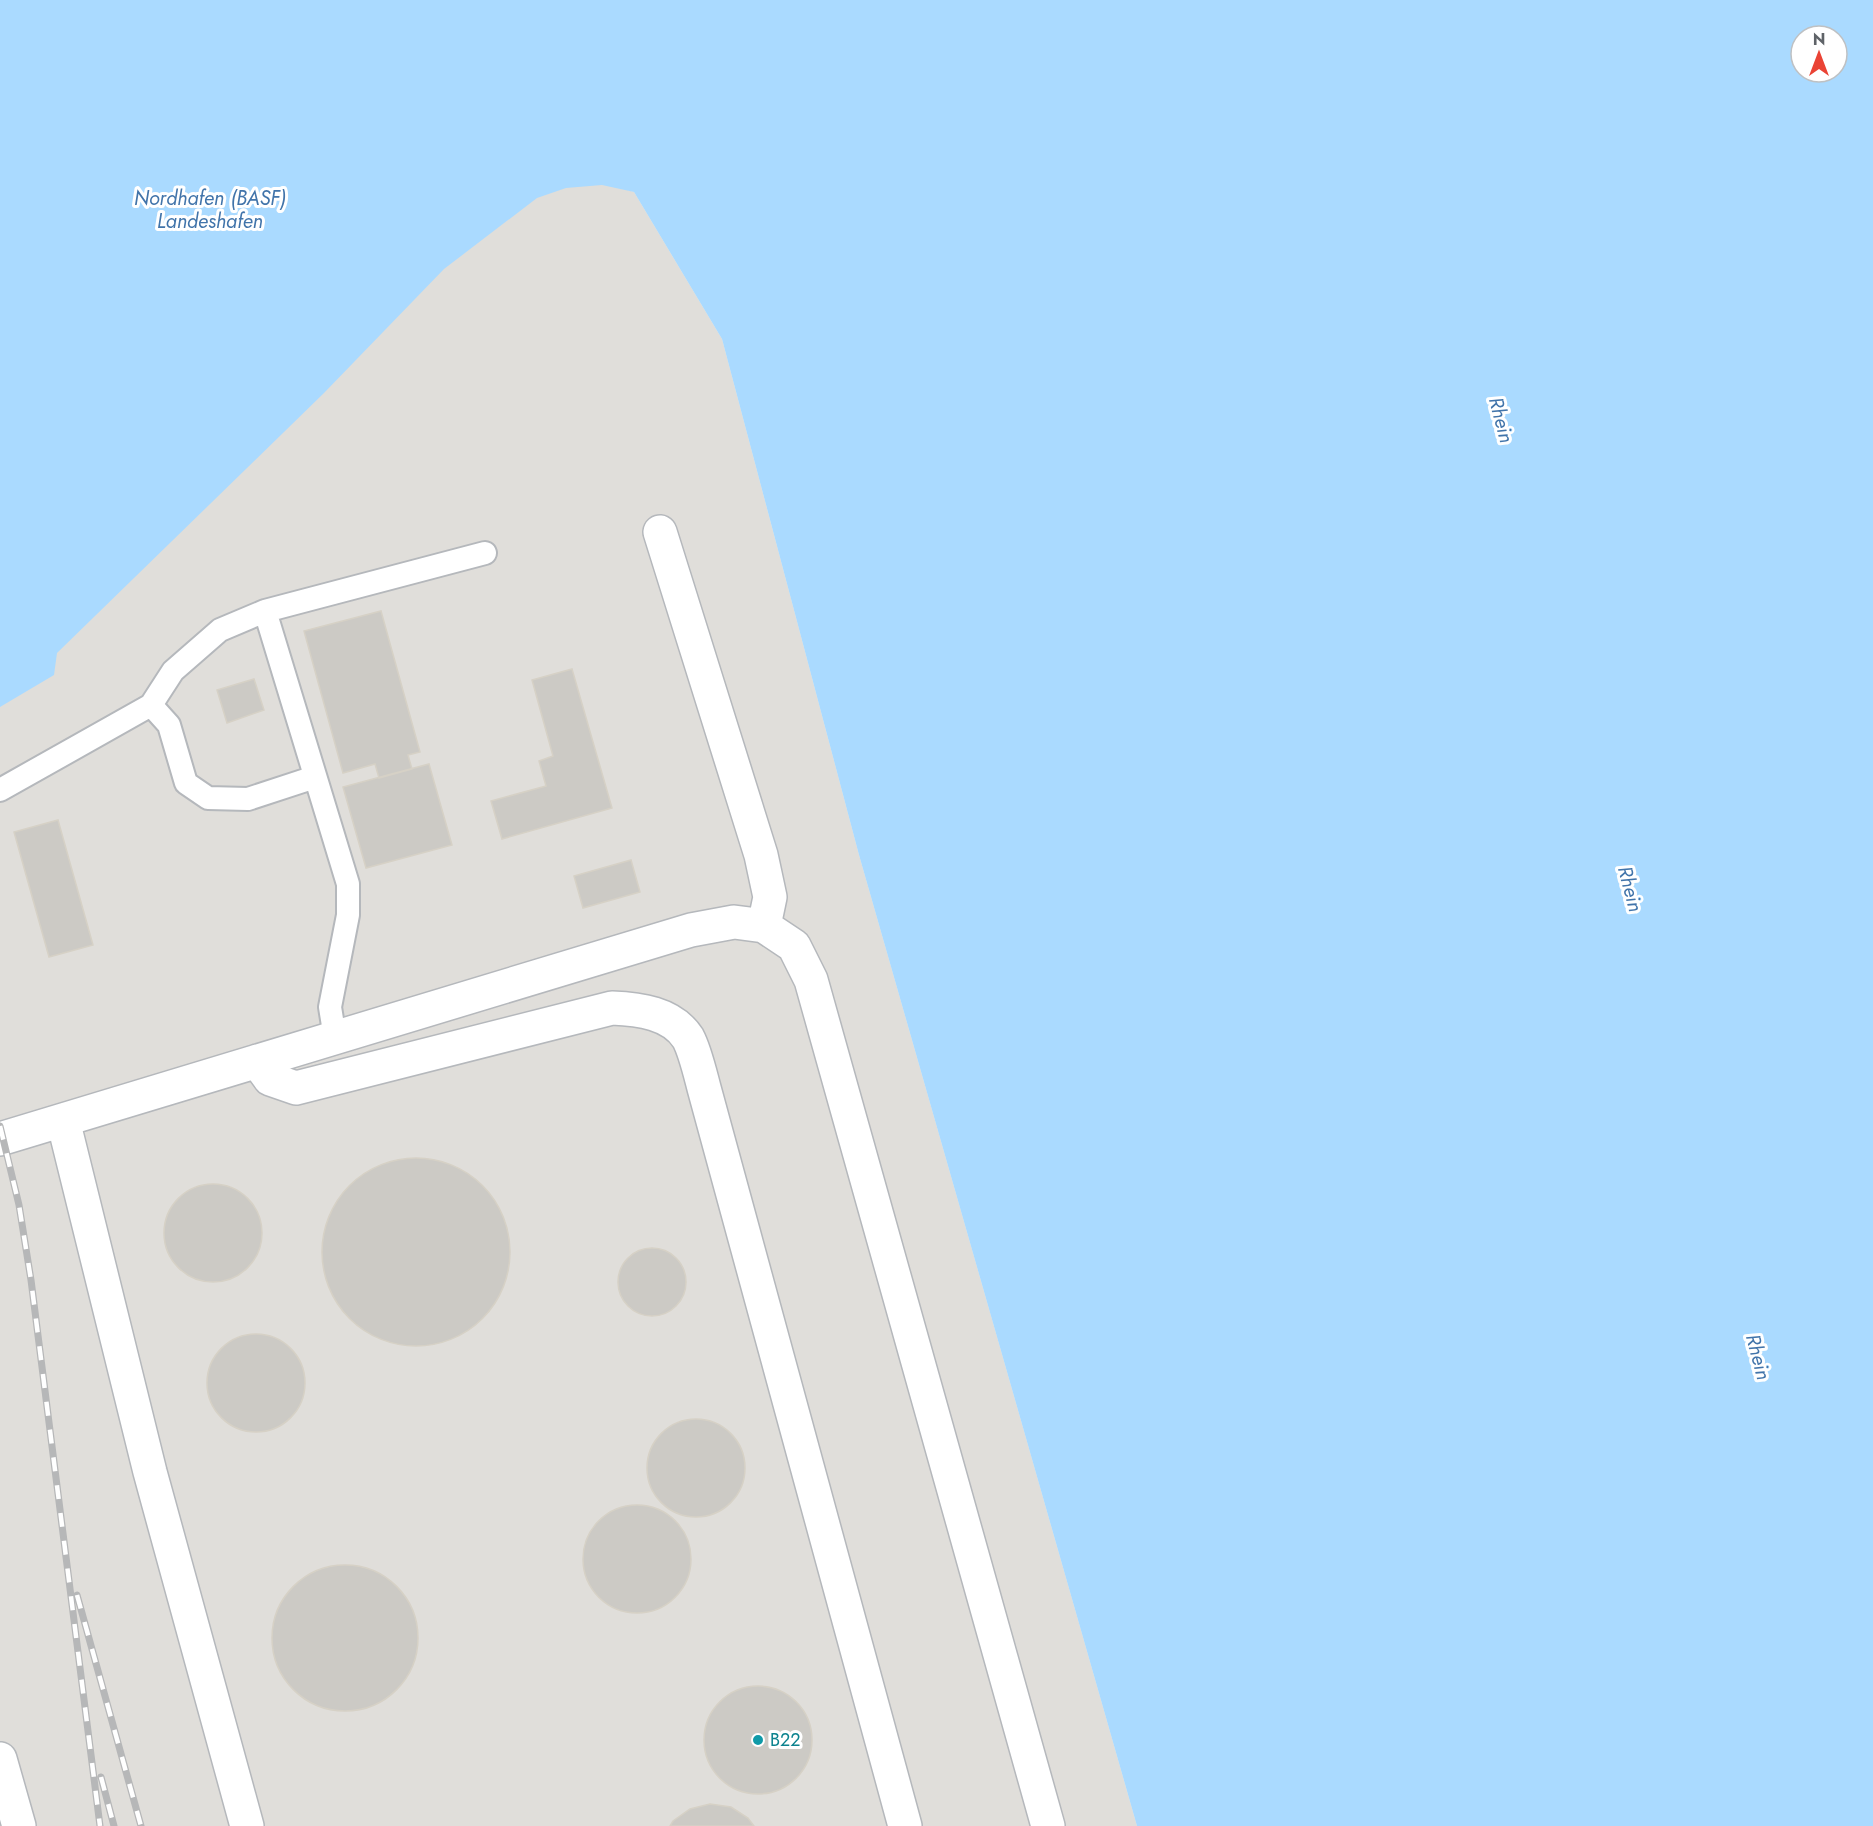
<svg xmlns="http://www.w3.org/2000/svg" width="1873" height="1826" font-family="Jost,sans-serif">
  <rect width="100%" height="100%" fill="#f1efe8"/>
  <path fill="#e0deda" d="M0,0L634,192L722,339L859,855L1137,1826H0Z"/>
  <path fill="#aadaff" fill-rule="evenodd" d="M0,0H1873V1826H1137L859,855L722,339L634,192L602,185L566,188L537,198L444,269L324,393L57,653L54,675L0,707ZM1801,36H1837V72H1801Z"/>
  <path fill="#cccac5" stroke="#d6d1c6" stroke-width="1.5" d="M381,611L420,752L408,755L412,769L379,778L375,764L343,773L304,631Z
    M572,669L612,808L502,839L491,801L546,786L539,761L553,756L532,680Z
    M254,679L264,710L227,723L217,690Z
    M429,764L452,845L366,868L343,787Z
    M58,820L93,945L49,957L14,832Z
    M631,860L640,892L583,908L574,876Z
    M322 1252a94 94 0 1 1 188 0a94 94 0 1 1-188 0Z
    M164 1233a49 49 0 1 1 98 0a49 49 0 1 1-98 0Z
    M618 1282a34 34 0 1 1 68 0a34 34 0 1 1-68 0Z
    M207 1383a49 49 0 1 1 98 0a49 49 0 1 1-98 0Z
    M647 1468a49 49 0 1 1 98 0a49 49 0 1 1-98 0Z
    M583 1559a54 54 0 1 1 108 0a54 54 0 1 1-108 0Z
    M272 1638a73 73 0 1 1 146 0a73 73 0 1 1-146 0Z
    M704 1740a54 54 0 1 1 108 0a54 54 0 1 1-108 0Z
    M710,1804L731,1807L748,1818L754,1826H670L673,1821L690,1809Z"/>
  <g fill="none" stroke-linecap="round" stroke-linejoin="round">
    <defs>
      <path id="lane" d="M265,611L220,630L173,671L151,705L169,725L186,783L208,798L248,799L315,777
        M0,790L151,705
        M335,1038L330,1007L348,915V884L265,611L485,553"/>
      <path id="street" d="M660,532L761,855L770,897L764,926
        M257,1061L270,1079L296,1088L612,1008C639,1009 672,1013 688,1038C695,1051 700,1073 704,1088L905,1826
        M63,1120L150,1472L247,1826
        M0,1139L691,930L734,922L764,926L794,946L811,980L1048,1826
        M0,1759L19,1826"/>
    </defs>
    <use href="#lane" stroke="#b5b8bc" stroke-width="26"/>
    <use href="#street" stroke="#b5b8bc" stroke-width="36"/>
    <use href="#lane" stroke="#fff" stroke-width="22"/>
    <use href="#street" stroke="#fff" stroke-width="33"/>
    <defs>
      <path id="rail" d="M0,1126L19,1205L31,1280L100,1826
        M77,1595L141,1826
        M101,1777L114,1826"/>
    </defs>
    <use href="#rail" stroke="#b6b7b8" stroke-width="7"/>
    <use href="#rail" stroke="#fff" stroke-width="4.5" stroke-dasharray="14" stroke-linecap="butt"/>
  </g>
  <circle fill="#0f9aa8" stroke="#fff" stroke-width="2" cx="758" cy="1740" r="6"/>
  <g text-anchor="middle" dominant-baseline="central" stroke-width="6" stroke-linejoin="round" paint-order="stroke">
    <g font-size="18" fill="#0d838f" stroke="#fff" text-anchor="start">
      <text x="770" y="1740">B22</text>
    </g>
    <g font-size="20" font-style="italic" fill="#4174aa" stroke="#fff">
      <text x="210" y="198">Nordhafen (BASF)<tspan x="210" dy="23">Landeshafen</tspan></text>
      <text transform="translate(1501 420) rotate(75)">Rhein</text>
      <text transform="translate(1630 889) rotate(75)">Rhein</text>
      <text transform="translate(1758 1357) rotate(75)">Rhein</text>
    </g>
  </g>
  <g transform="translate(1819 54)"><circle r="28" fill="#ffffff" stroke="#bfc1c3" stroke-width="1.5"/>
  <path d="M0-4.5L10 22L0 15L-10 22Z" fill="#ea4335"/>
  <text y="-9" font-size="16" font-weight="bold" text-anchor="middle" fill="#5f6368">N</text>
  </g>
</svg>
